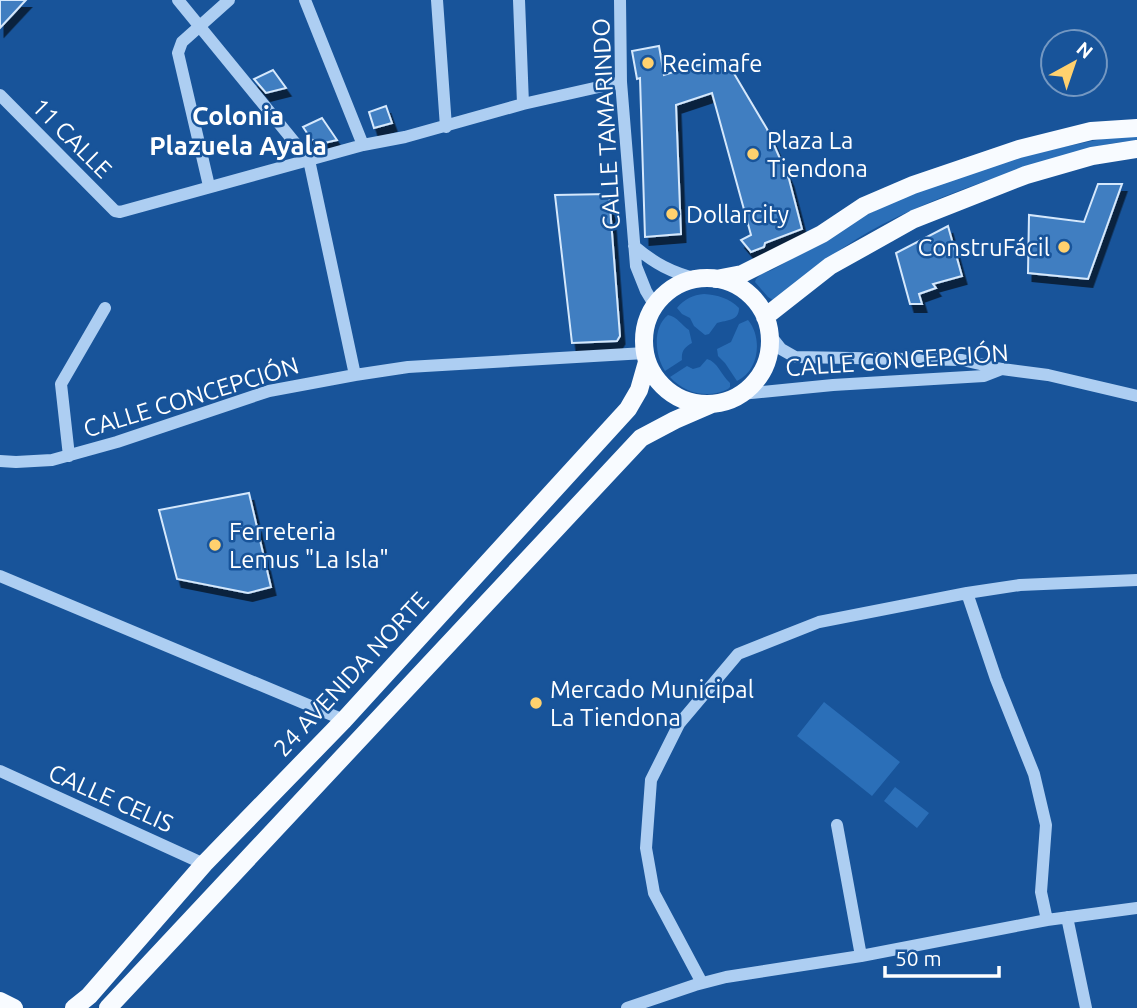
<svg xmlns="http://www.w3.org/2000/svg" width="1137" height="1008" font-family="Ubuntu,sans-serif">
  <defs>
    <filter id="shadow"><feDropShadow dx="4.5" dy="8" stdDeviation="0" flood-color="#0009"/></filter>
  </defs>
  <rect width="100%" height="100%" fill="#18549a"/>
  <path fill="#2b6fb8" d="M1137,134V141C1103,142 1070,154 1038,164C986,180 932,199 883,224C843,244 809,274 773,300L768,297L755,282L756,279L761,274L772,270L807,250L858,219L903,197L1016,157L1111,137Z
    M704,294C718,295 729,298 739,308C739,321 727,320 717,323L709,334L705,335L694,326L690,318L682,314L677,308C684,299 693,295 704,294Z
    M668,315C678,317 681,325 689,330L692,343C685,347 681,351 682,360L665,371C655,355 652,328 668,315Z
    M748,320C763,338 759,371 737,381L725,363L718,356L717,349L731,342L739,324Z
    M707,359C718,362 721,375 730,383V387L728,389C709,399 685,394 670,377L687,366L693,369L700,367Z
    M824,702L900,762L872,796L797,736Z
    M895,787L929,813L917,828L884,801Z"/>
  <path fill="#407ec1" stroke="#d5e8fc" stroke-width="2" filter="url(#shadow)" d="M0,0H26L0,28Z
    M659,46L664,75L693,66L726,60L767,129L789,179L802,229L765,243L764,247L751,252L741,240L751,235L712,93L676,105L681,234L645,237L640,78L637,79L632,51Z
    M273,70L286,88L266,93L254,79Z
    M386,106L392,123L374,128L369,112Z
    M322,118L337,140L320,144L311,139L303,127Z
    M1098,184H1122L1088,279L1028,273L1029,215L1084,222Z
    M609,194L620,336L617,341L572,343L555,195Z
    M948,226L962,276L933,284L936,288L919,294L922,304H910L896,253Z
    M249,493L271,587L248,593L177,579L159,510Z"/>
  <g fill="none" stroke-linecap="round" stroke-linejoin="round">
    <path stroke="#adcef2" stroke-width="12" d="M178,0L309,160L355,375
      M305,0L363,145
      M437,0L446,127
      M519,0L523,104
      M620,0L621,82L636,266L646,291L655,306
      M0,95L115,211L120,212L363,145L405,137L523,104L621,82
      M209,186L178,53L182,42L229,0
      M634,246C655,264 671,272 697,279
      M770,335L781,349L795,357L962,360L1002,369
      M741,394L833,385L984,376L1002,369L1048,375L1137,396
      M69,456L61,384L105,308
      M0,461L16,462L52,460L117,442L269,391L355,375L408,367L645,353
      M0,576L344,720
      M967,593L996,679L1034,774L1046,825L1041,892L1047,920
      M0,771L204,864
      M837,825L861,956
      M1067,917L1086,1008
      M702,983L654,893L646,848L651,780L679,724L738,654L819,622L967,593L1020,585L1137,580
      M627,1008L695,985L726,977L861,956L1047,920L1137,908"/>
    <path stroke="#f8fbff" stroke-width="18" d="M644 341a63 63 0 1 1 126 0a63 63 0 1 1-126 0Z
      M716,279L742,274L822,234L864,206L913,185L1019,149L1091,131L1137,128
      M765,317L830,266L914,219L1026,175L1092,156L1137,149
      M0,1001L14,1008
      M74,1008L89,996L204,864L344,720L628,409L639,390L647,362
      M108,1008L641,438L675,420L712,404"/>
  </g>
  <g fill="#ffd16e" stroke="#18549a" stroke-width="2.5">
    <circle cx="648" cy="63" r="7"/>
    <circle cx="753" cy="154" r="7"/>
    <circle cx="672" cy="214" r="7"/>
    <circle cx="1064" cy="247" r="7"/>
    <circle cx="215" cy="545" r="7"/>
    <circle cx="536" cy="703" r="7"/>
  </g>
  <g text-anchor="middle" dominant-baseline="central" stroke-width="5" stroke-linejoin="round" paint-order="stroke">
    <g font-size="24" fill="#fff" stroke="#18549a" text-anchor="start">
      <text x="662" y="63">Recimafe</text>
      <text x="767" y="140">Plaza La<tspan x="767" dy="28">Tiendona</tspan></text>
      <text x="686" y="214">Dollarcity</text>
      <text x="1050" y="247" text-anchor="end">ConstruFácil</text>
      <text x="229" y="531">Ferreteria<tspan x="229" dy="28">Lemus "La Isla"</tspan></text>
      <text x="550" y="689">Mercado Municipal<tspan x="550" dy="28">La Tiendona</tspan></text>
    </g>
    <g font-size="24" fill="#fff" stroke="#18549a">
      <text transform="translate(606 124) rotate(-93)">CALLE TAMARINDO</text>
      <text transform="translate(72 138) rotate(45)">11 CALLE</text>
      <text transform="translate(897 360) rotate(-4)">CALLE CONCEPCIÓN</text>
      <text transform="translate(191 397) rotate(-17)">CALLE CONCEPCIÓN</text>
      <text transform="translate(351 674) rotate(-47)">24 AVENIDA NORTE</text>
      <text transform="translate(111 798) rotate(24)">CALLE CELIS</text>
    </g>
    <g font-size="26" font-weight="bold" fill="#fff" stroke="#18549a">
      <text x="238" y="115">Colonia<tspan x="238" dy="30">Plazuela Ayala</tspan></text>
    </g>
  </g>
  <g transform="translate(1074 63) rotate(40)"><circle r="33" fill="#18549a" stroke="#7498c2" stroke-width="2"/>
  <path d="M0-5L12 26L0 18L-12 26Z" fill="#ffd16e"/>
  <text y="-10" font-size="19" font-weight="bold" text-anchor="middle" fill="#ffffff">N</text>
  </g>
  <path d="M885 966v10h114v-10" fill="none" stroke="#ffffff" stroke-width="3.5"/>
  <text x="895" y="966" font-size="21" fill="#ffffff" stroke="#18549a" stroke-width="5" paint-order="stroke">50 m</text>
</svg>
